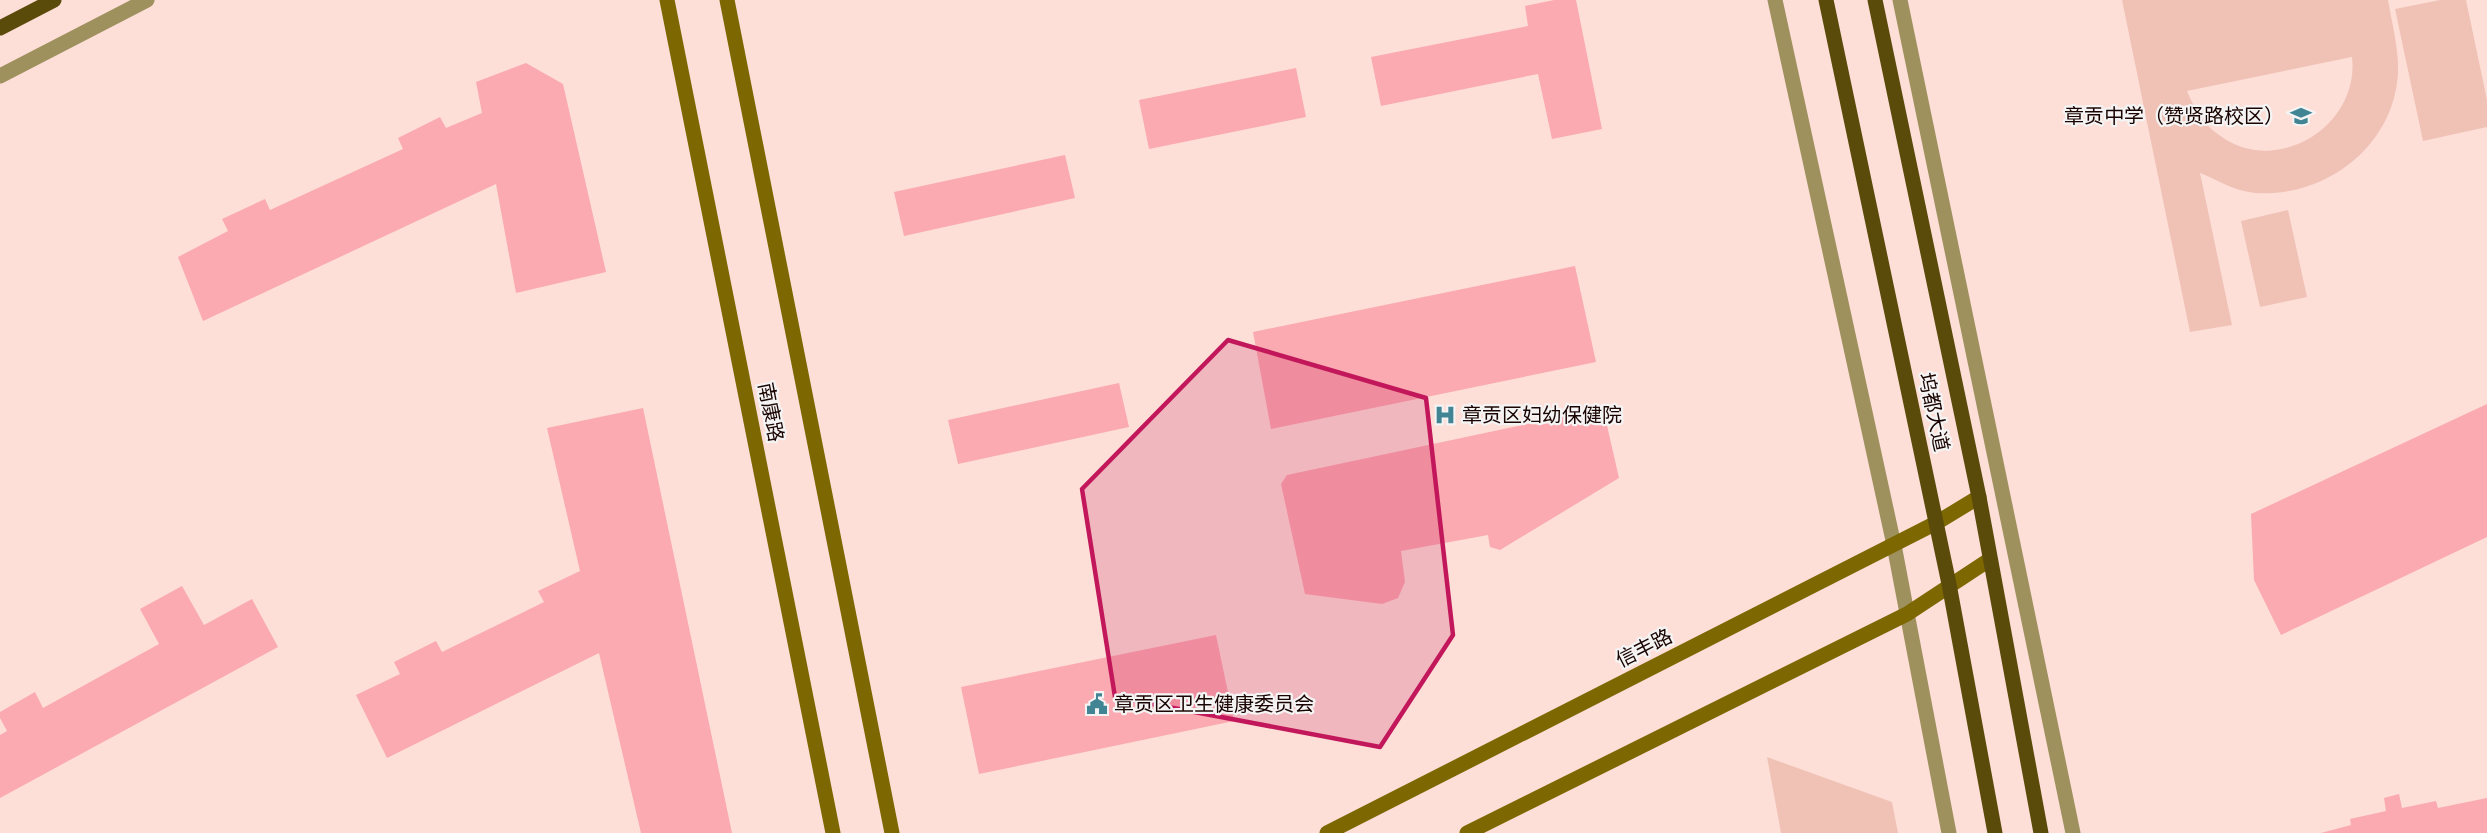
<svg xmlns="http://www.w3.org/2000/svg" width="2487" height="833" font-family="Inter,'Noto Sans SC',sans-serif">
  <rect width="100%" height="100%" fill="#fddfd8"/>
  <path fill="#f0c2b6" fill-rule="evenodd" d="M2122,0H2388C2392,24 2399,49 2398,73C2394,146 2326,198 2255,193C2234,191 2218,180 2200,173L2232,325L2190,332ZM2352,57C2360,126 2276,178 2219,135C2203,124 2194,108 2187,91Z
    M2440,0H2466L2487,100V127L2423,141L2395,9Z
    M2288,210L2307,297L2260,307L2241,221Z
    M1767,757L1892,802L1898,833H1781Z"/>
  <path fill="#faaab0" d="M1554,0H1576L1602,129L1552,139L1538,74L1381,106L1371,57L1528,26L1525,6Z
    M526,63L563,84L606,272L516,293L496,184L203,321L178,257L228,231L222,219L265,199L270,210L403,149L398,138L440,117L446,128L482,113L476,82Z
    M1296,68L1306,117L1149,149L1139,100Z
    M1065,155L1075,198L904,236L894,192Z
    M1575,266L1596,362L1271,429L1253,332Z
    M1119,383L1129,427L958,464L948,420Z
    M2487,404V537L2281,635L2254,580L2251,514Z
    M643,408L732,833H641L599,653L387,758L356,695L400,674L394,662L436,641L442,652L544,602L538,591L580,571L547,428Z
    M1603,408L1619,478L1500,550L1490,547L1488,535L1401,551L1405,582L1398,598L1382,604L1305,594L1281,484L1287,475Z
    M182,586L204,625L252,599L278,647L0,798V735L7,731L0,718V712L35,692L43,708L159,644L140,609Z
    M1216,635L1234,721L979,774L961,687Z
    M2399,794L2402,808L2436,801L2438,808L2487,798V833H2321L2351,825L2350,819L2386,811L2384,798Z"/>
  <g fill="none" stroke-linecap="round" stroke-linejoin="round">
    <path stroke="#9f915e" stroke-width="15" d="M1775,0L1894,545L1949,833
      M1900,0L2073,833
      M0,76L147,0"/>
    <path stroke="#7d6700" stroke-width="15" d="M667,0L833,833
      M727,0L892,833
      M1327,833L1936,523L1979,497
      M1467,833L1907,614L1989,560"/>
    <path stroke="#5b4b0a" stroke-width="15" d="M1826,0L1949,584L1995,833
      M1875,0L1979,497L2041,833
      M0,28L54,0"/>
  </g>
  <path fill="#c2185b" fill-opacity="0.2" stroke="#c2185b" stroke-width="4.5" stroke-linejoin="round" d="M1228,340L1426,398L1453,635L1380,747L1115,697L1082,489Z"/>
  <defs>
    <symbol id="school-bare" viewBox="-9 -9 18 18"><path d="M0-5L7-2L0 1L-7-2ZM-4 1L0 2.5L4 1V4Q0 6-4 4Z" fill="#418494" stroke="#f4f4f4" stroke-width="2.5" paint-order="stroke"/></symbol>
    <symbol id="hospital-bare" viewBox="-9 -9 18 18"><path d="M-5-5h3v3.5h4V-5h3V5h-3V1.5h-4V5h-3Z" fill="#418494" stroke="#f4f4f4" stroke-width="2.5" paint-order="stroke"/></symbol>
    <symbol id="civic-bare" viewBox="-9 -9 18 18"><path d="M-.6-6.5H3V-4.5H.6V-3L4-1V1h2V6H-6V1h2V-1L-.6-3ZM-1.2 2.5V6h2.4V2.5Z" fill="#418494" stroke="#f4f4f4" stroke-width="2.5" paint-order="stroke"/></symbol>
  </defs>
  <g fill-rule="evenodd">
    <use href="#school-bare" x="2286" y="101" width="30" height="30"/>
    <use href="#hospital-bare" x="1430" y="400" width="30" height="30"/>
    <use href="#civic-bare" x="1082" y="689" width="30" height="30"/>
  </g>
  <g text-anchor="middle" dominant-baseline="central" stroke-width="4.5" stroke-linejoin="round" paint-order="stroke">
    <g font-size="20" fill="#1a0401" stroke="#f4f4f4" text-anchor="start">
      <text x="2284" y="116" text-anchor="end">章贡中学（赞贤路校区）</text>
      <text x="1462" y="415">章贡区妇幼保健院</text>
      <text x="1114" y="704">章贡区卫生健康委员会</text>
    </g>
    <g font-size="20" fill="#1a0401" stroke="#f4f4f4">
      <text transform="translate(771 412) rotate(79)">南康路</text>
      <text transform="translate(1934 412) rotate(78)">坞都大道</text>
      <text transform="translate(1644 648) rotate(-27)">信丰路</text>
    </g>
  </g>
</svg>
